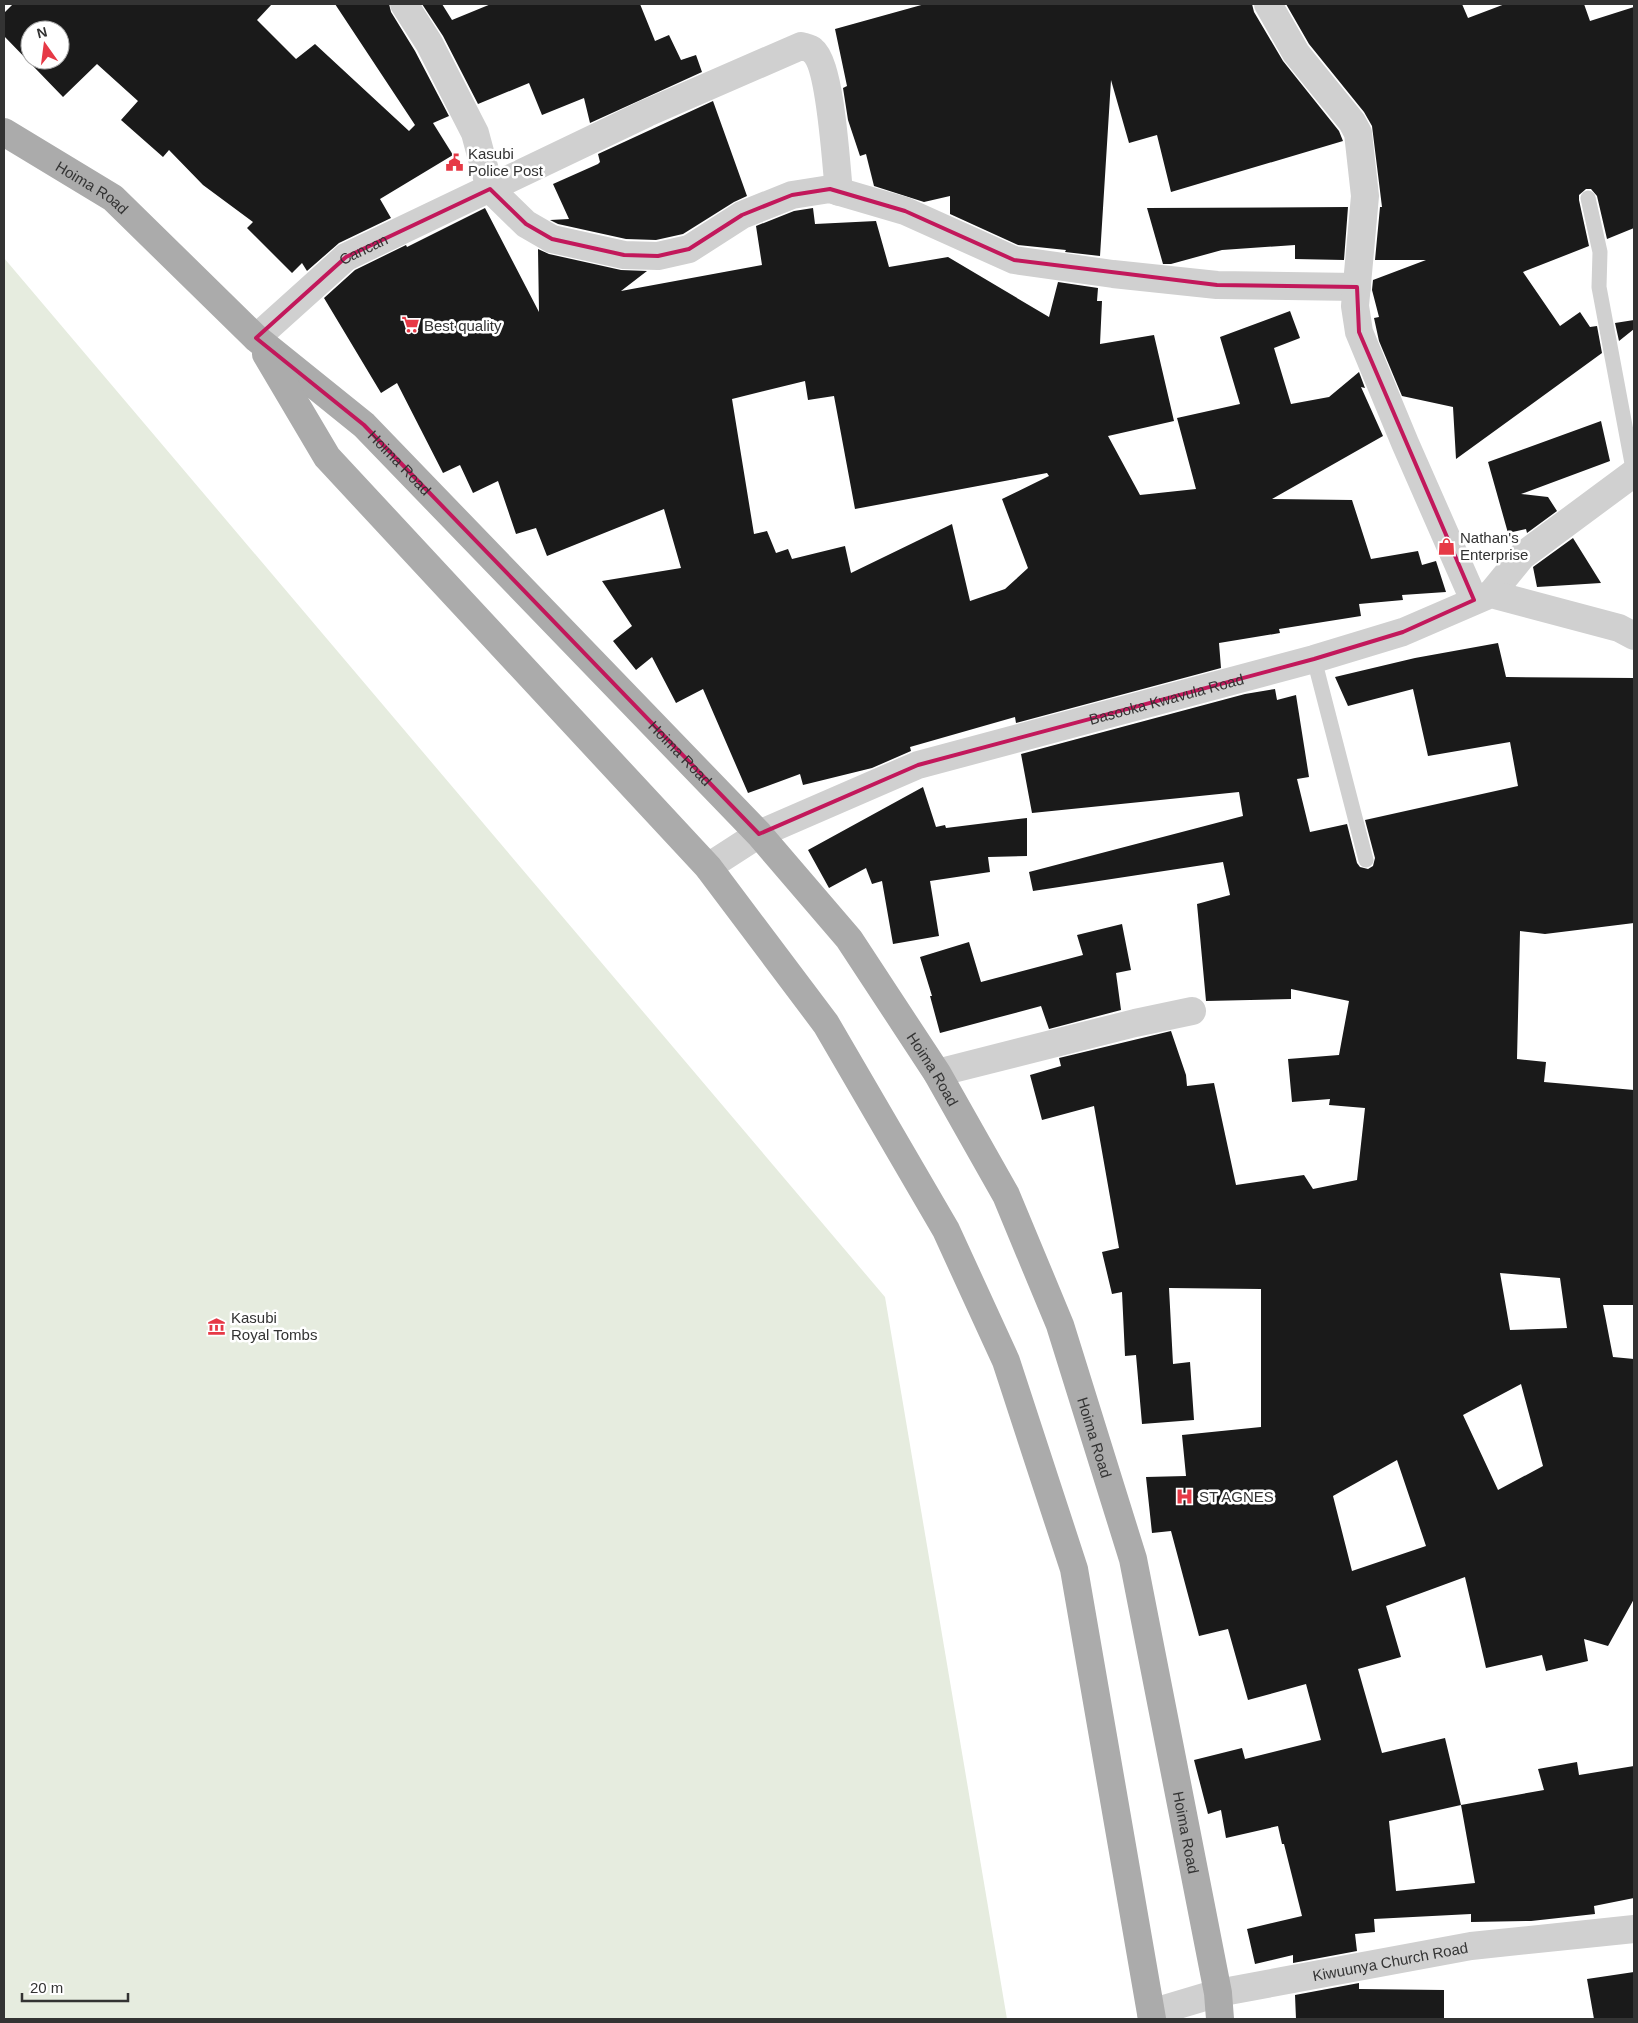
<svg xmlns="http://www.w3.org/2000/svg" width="1638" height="2023" font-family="Arial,sans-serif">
  <rect width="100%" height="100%" fill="#fff"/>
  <path fill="#e6ecdf" d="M4,258L885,1297L1007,2019H4Z"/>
  <path fill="#1a1a1a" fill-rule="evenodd" d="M13,4H272L257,20L296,59L315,44L409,131L415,125L335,4H389L391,12L415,51L449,116L433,123L453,155L380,199L391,218L339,243L307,271L302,263L292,273L247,228L253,222L203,185L169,150L163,157L121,120L138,101L97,64L63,97L4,36V13ZM30,30H60V60H30Z
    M422,4H442L452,20L491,4H640L655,41L669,35L681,60L696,55L702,72L590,123L584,98L542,115L529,83L478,104L443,36Z
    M925,4H1252L1254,12L1283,61L1339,131L1343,141L1171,192L1157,135L1129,143L1111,80L1100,256L1065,252L1066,250L1018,245L950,214V196L924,202L874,186L866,154L860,156L848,120L843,88L847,86L835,29Z
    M1286,4H1462L1468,18L1505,4H1584L1590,21L1634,7V228L1607,239L1597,196L1591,189H1586L1579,195V200L1589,246L1523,272L1560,326L1580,312L1590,327L1597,326L1602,353L1456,459L1453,407L1402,396L1379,341L1374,318L1379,317L1372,290L1373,280L1426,260H1375L1380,207H1382L1372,126L1364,112L1309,44Z
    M713,101L747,196L734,202L683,234L656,240L626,239L558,224L550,220L569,219L553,184L598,164L600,162L598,154Z
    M1348,207L1344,260L1295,259V245L1222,250L1171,264H1163L1147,208Z
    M485,208L539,312L538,249L549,254L621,270L647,271L621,291L762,265L756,226L794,211L813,208L815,224L876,221L889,267L948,257L1049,317L1058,282L1098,288L1097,301H1102L1100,344L1154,335L1174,421L1108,436L1140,495L1196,489L1177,418L1240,404L1220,337L1290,311L1300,338L1274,348L1291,404L1329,397L1359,372L1365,388L1361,387L1383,436L1272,499L1352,500L1371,559L1418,551L1422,565L1436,561L1446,592L1402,595L1403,600L1359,604L1361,616L1279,629L1280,633L1219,643L1221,668L1016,723L1015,717L910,747L911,751L872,768L803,785L800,774L748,793L703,689L676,703L652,657L636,670L613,641L632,626L602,581L681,568L664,509L547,556L536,528L516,534L498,481L473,493L460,465L443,473L397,383L381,393L324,298L355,270L406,245L407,247ZM805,381L808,400L834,396L855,509L1047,473L1049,476L1002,499L1028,568L1005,589L970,601L952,524L851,573L845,546L792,559L788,549L776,553L767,531L754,534L732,399Z
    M1634,320V329L1619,341L1615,323Z
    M1601,421L1610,461L1521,494L1548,497L1557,511L1527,533L1526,529L1508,533L1488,462Z
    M1573,538L1601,583L1537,587L1533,567Z
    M1498,643L1506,677L1634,678V923L1545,934L1520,931L1517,1059L1546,1062L1544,1082L1634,1090V1305H1603L1613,1357L1634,1359V1599L1608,1646L1584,1639L1588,1661L1546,1671L1542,1655L1486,1668L1465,1577L1386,1606L1401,1657L1358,1669L1382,1753L1445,1738L1461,1805L1544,1790L1538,1769L1577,1762L1579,1775L1634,1766V1898L1594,1906L1595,1914L1531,1921L1471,1922V1914L1374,1919L1375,1932L1355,1934L1357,1951L1293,1963V1955L1255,1964L1247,1929L1302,1916L1284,1844H1282L1278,1826L1226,1838L1221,1810L1208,1814L1194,1760L1242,1748L1245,1759L1321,1740L1306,1684L1248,1700L1228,1629L1199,1636L1171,1531L1152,1533L1146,1477L1186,1476L1182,1435L1261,1427V1289L1169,1288L1173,1364L1190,1362L1194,1420L1142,1424L1136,1355L1125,1356L1122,1292L1112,1294L1102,1252L1119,1248L1094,1106L1042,1120L1030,1075L1061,1066L1059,1058L1171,1031L1186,1075L1187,1086L1214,1083L1236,1185L1304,1175L1313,1189L1357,1180L1365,1108L1329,1105L1330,1099L1292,1102L1288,1059L1339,1055L1349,1001L1291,989V999L1206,1001L1197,904L1230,895L1223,862L1033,891L1029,872L1243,816L1239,792L1032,813L1021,754L1245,694L1275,689L1277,700L1296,695L1309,777L1297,779L1310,832L1347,824L1357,863L1360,867L1368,869L1373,866L1375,858L1365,820L1518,786L1510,742L1428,756L1413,689L1348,706L1335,677L1415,658ZM1500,1273L1560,1278L1567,1328L1510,1330ZM1521,1384L1543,1466L1498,1490L1463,1415ZM1397,1460L1426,1546L1352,1571L1333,1496ZM1461,1805L1475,1883L1396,1891L1389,1821Z
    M923,787L936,827L945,825L946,828L1027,818V856L988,857L990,872L930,881L939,936L893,944L882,881L872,884L866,868L829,888L808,850Z
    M1122,924L1131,970L1116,973L1121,1010L1049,1029L1041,1006L940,1033L930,996H932L920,957L969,942L981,982L1083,955L1077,935Z
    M1634,1972V2019H1594L1587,1979Z
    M1359,1983V1989L1444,1990V2019H1296L1295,1995Z"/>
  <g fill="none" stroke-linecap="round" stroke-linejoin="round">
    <path stroke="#d0d0d0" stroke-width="15" d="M1588,198L1600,252L1599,287L1634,474
      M1314,659L1366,860"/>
    <g stroke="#d0d0d0" stroke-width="28">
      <path d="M404,4L429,43L475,133L490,189L526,224L552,239L624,255L658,256L689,249L742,215L792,195L830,189L905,211L1014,260L1113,274L1217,285L1357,287"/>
      <path d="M1268,4L1296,53L1352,122L1358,133L1365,196L1355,306L1359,332L1405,443L1474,600"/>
      <path id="s1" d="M256,338L346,257L647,113L801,46C804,47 810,48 812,50C831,64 836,166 839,192"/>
      <path d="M1491,594L1522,556L1634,473"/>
      <path d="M937,1073L1135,1023L1192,1011"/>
    </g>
    <g stroke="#d0d0d0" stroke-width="28">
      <path id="s2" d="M708,867L759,834L918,765L1314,659L1403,632L1491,594L1619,628L1634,636"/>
      <path id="s3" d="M1151,2013L1218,1993L1471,1946L1634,1929"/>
    </g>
    <g stroke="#ababab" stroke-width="28">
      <path id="s4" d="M4,132L113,198L256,338L364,425L759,834L849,939L937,1073L1006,1195L1060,1325L1133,1559L1218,1993L1220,2019"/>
      <path d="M266,354L327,457L708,867L826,1024L946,1230L1006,1361L1074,1569L1152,2019"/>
    </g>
  </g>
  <path fill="none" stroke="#c2185b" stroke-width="4" stroke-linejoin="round" d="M490,189L526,224L552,239L624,255L658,256L689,249L742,215L792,195L830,189L905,211L1014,260L1217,285L1357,287L1359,332L1474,600L1403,632L1314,659L918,765L759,834L364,425L256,338L346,257Z"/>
  <defs>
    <symbol id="civic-bare" viewBox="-9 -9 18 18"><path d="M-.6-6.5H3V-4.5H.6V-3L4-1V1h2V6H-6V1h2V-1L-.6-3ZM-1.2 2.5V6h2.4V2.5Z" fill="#e63946" stroke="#fff" stroke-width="2.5" paint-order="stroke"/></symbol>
    <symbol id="supermarket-bare" viewBox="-9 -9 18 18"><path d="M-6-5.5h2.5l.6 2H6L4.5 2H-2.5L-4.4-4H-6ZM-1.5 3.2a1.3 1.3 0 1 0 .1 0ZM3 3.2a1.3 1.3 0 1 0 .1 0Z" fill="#e63946" stroke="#fff" stroke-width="2.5" paint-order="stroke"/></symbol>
    <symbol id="shop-bare" viewBox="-9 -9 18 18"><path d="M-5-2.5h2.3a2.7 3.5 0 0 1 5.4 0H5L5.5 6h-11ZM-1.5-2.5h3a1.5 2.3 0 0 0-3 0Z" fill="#e63946" stroke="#fff" stroke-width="2.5" paint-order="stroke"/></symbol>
    <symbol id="museum-bare" viewBox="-9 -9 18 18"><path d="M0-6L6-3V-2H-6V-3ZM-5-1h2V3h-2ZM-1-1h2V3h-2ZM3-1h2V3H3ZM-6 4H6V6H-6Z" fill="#e63946" stroke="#fff" stroke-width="2.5" paint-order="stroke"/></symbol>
    <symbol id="hospital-bare" viewBox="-9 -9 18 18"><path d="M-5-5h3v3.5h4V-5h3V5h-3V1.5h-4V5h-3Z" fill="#e63946" stroke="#fff" stroke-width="2.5" paint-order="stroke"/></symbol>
  </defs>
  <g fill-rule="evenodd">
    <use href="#civic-bare" x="442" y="150" width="25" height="25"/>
    <use href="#supermarket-bare" x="398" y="312" width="25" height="25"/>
    <use href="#shop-bare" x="1434" y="534" width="25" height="25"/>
    <use href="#museum-bare" x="204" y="1314" width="25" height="25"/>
    <use href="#hospital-bare" x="1172" y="1484" width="25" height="25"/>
  </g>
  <g text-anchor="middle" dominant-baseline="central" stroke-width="5" stroke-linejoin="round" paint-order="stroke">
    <g font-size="15" fill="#333" stroke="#fff" text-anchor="start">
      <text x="468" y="153">Kasubi<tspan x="468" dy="17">Police Post</tspan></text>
      <text x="424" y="325">Best quality</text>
      <text x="1460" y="537">Nathan's<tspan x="1460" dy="17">Enterprise</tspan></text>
      <text x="231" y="1317">Kasubi<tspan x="231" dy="17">Royal Tombs</tspan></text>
      <text x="1199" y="1496">ST AGNES</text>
    </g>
    <g font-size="15" fill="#333" stroke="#fff">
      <text stroke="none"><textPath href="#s4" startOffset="104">Hoima Road</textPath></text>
      <text stroke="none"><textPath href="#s1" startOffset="140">Cancan</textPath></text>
      <text stroke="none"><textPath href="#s4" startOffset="518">Hoima Road</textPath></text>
      <text stroke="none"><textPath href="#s2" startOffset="491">Basooka Kwavula Road</textPath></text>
      <text stroke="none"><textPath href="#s4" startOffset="922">Hoima Road</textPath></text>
      <text stroke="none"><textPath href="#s4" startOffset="1328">Hoima Road</textPath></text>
      <text stroke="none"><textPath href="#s4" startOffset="1732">Hoima Road</textPath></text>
      <text stroke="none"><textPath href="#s4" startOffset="2138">Hoima Road</textPath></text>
      <text stroke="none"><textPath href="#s3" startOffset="245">Kiwuunya Church Road</textPath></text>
    </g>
  </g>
  <rect width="1638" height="2023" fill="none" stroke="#333333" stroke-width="10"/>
  <g transform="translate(45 45) rotate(346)"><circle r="24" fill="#ffffff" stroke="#adadad"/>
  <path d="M0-4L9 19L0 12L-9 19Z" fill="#e63946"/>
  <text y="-8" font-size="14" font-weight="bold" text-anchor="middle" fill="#333333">N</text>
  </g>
  <path d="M22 1993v8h106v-8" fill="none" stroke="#333333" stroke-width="2.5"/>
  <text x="30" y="1993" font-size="15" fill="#333333" stroke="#ffffff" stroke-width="4" paint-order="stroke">20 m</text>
</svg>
